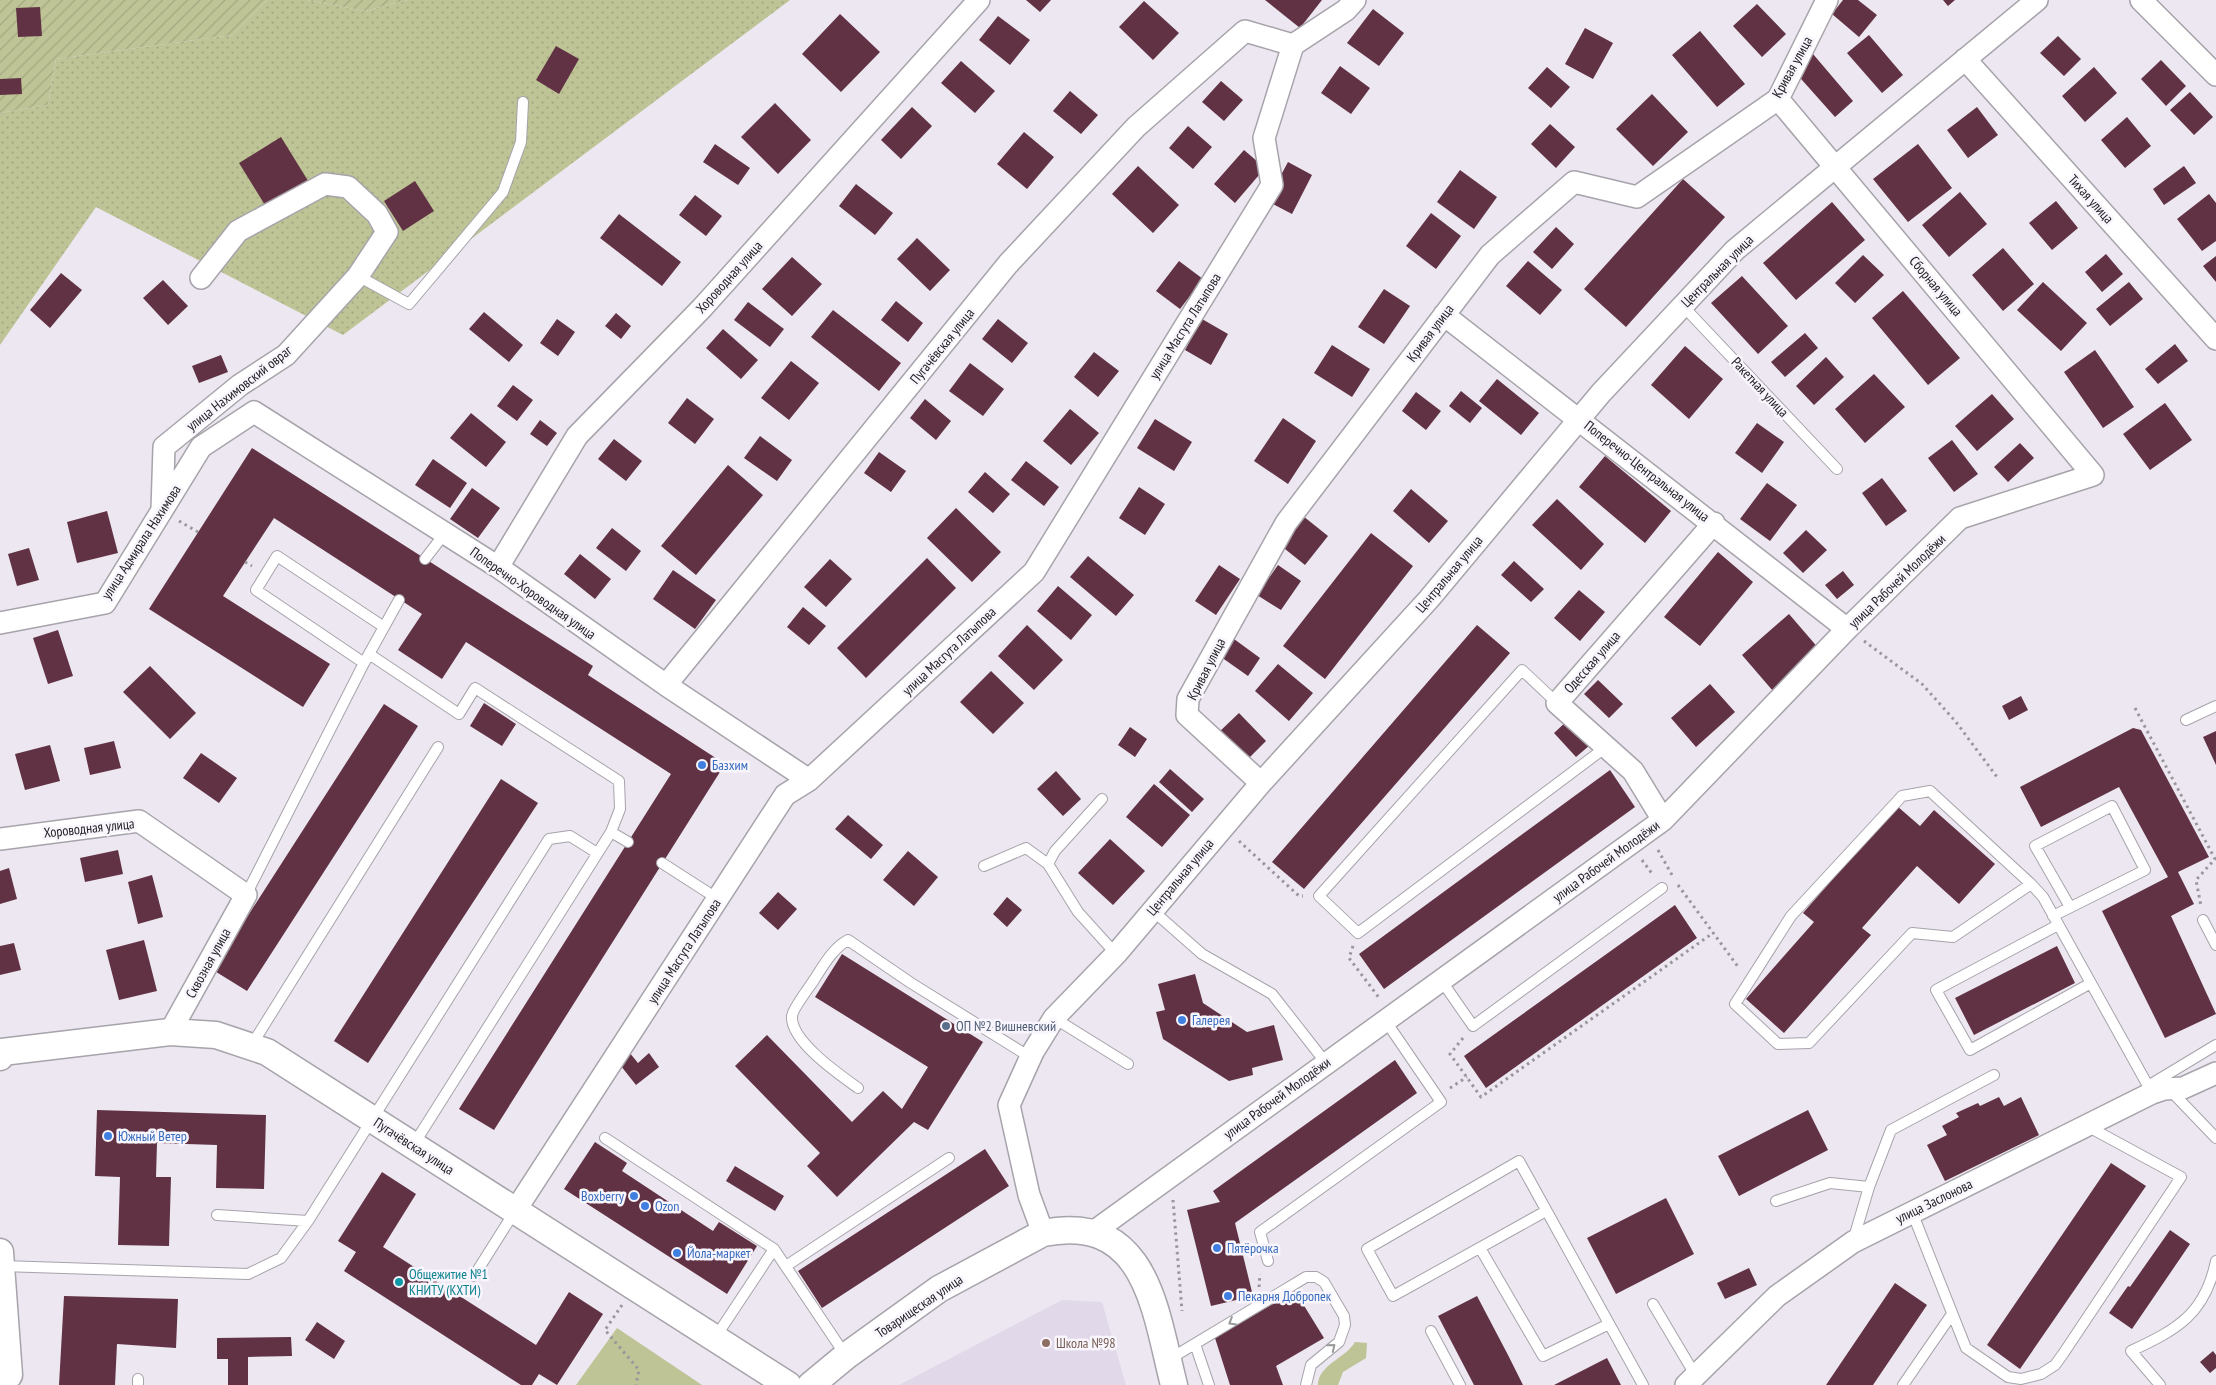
<svg xmlns="http://www.w3.org/2000/svg" width="2216" height="1385" font-family="'PT Sans Narrow',sans-serif">
  <defs>
    <pattern id="grass-dots" width="8" height="8" patternUnits="userSpaceOnUse" patternTransform="scale(1.25)"><rect width="8" height="8" fill="#bec496"/><path d="M2 2h.1M6 6h.1" fill="none" stroke="#a3a881" stroke-width="1.8" stroke-linecap="round"/></pattern>
    <pattern id="garden-furrows" width="10" height="10" patternUnits="userSpaceOnUse" patternTransform="scale(1.25)"><rect width="10" height="10" fill="#bec496"/><path d="M-1 1l2-2M0 10L10 0M9 11l2-2" fill="none" stroke="#a3a881"/></pattern>
  </defs>
  <rect width="100%" height="100%" fill="#ece7f0"/>
  <path fill="#e1d9e9" d="M1062,1300L1102,1302L1126,1385H899Z"/>
  <path fill="url(#grass-dots)" d="M267,0H307L365,11L408,0H790L343,335L96,207L0,345V113L48,105L56,59L232,35Z"/>
  <path fill="#bec496" d="M617,1328L702,1385H576Z
    M1355,1342L1367,1343L1366,1358L1343,1372L1338,1385H1318C1318,1365 1346,1358 1355,1342Z"/>
  <path fill="url(#garden-furrows)" d="M0,0H267L232,35L56,59L48,105L0,113Z
    M307,0H408L365,11Z"/>
  <path fill="#613244" d="M1026,0H1051L1040,12Z
    M1265,0H1322L1300,28Z
    M1843,0H1858L1877,15L1859,37L1832,14Z
    M1943,0H1955L1948,6Z
    M1144,1L1179,33L1153,60L1119,27Z
    M1757,4L1786,34L1762,57L1733,26Z
    M40,7L42,36L18,37L16,8Z
    M1373,9L1404,33L1379,66L1347,43Z
    M840,14L880,52L841,92L802,54Z
    M998,16L1030,40L1010,65L979,40Z
    M1585,28L1613,43L1593,79L1565,64Z
    M1700,31L1745,84L1717,107L1672,55Z
    M1869,35L1903,75L1882,93L1847,53Z
    M2058,36L2081,59L2064,76L2040,53Z
    M556,46L579,59L559,94L536,80Z
    M1813,54L1853,101L1835,117L1794,71Z
    M2161,60L2186,86L2166,106L2141,79Z
    M961,61L995,91L975,113L941,83Z
    M1340,66L1370,88L1351,114L1321,93Z
    M1547,67L1570,87L1551,108L1528,88Z
    M2094,67L2117,93L2085,122L2062,96Z
    M21,78L22,94L0,95V79Z
    M1221,81L1243,100L1224,121L1202,102Z
    M1070,91L1098,115L1081,134L1053,111Z
    M2190,92L2213,117L2194,135L2170,110Z
    M1652,94L1688,132L1653,166L1616,129Z
    M775,103L811,140L778,174L741,137Z
    M912,107L932,126L901,159L881,140Z
    M1977,107L1998,135L1968,158L1947,130Z
    M2127,117L2151,146L2125,168L2101,140Z
    M1550,124L1575,147L1556,168L1531,144Z
    M1188,126L1212,147L1193,169L1169,148Z
    M1024,132L1054,157L1027,189L997,164Z
    M281,137L310,184L268,210L239,163Z
    M715,144L750,168L738,185L703,162Z
    M1918,144L1952,188L1908,222L1873,179Z
    M1244,150L1265,168L1235,203L1214,184Z
    M1288,162L1312,175L1292,214L1267,201Z
    M1138,166L1179,205L1153,233L1112,194Z
    M2184,166L2196,183L2164,205L2153,189Z
    M1460,170L1497,197L1474,229L1437,202Z
    M1683,179L1725,217L1626,327L1584,289Z
    M415,181L434,211L403,231L384,201Z
    M856,184L893,213L875,235L839,206Z
    M1960,192L1987,224L1949,257L1922,225Z
    M2209,194L2216,203V241L2202,251L2177,219Z
    M695,195L722,216L706,236L679,215Z
    M2056,201L2078,228L2052,250L2029,223Z
    M1832,202L1865,240L1796,300L1763,263Z
    M1431,213L1461,236L1436,269L1406,246Z
    M619,214L681,262L662,286L600,238Z
    M1556,227L1574,244L1552,269L1533,252Z
    M917,238L950,270L930,291L897,259Z
    M2003,248L2034,284L2003,311L1972,275Z
    M2106,254L2123,274L2102,292L2085,272Z
    M1863,255L1884,275L1855,303L1835,283Z
    M2216,256V282L2203,266Z
    M792,257L822,284L792,316L762,289Z
    M1179,261L1203,279L1180,309L1156,291Z
    M1528,261L1562,290L1540,315L1506,286Z
    M61,273L82,290L50,328L30,310Z
    M1742,276L1788,326L1758,354L1711,303Z
    M163,280L188,306L168,325L143,298Z
    M2043,282L2087,323L2061,351L2017,310Z
    M2129,282L2143,299L2110,326L2096,309Z
    M1384,289L1410,306L1384,344L1358,327Z
    M1903,291L1960,358L1928,385L1872,318Z
    M896,301L923,323L908,342L881,320Z
    M748,302L784,329L770,347L734,320Z
    M833,310L901,363L879,391L811,337Z
    M484,312L523,345L509,362L469,329Z
    M616,313L631,326L621,339L605,326Z
    M557,319L575,332L558,356L540,343Z
    M998,319L1028,343L1012,363L982,339Z
    M1202,319L1228,334L1211,365L1185,350Z
    M723,329L758,360L741,379L706,348Z
    M1805,333L1818,348L1785,377L1771,362Z
    M2175,344L2188,361L2158,384L2145,369Z
    M1332,345L1370,369L1352,397L1314,373Z
    M1685,346L1723,379L1689,419L1651,385Z
    M2095,350L2134,407L2103,428L2064,372Z
    M1094,352L1119,371L1098,397L1074,377Z
    M221,355L228,372L199,383L192,366Z
    M1826,357L1844,377L1814,405L1796,386Z
    M791,361L819,383L789,420L761,398Z
    M970,363L1004,389L983,416L949,391Z
    M1874,374L1905,407L1865,443L1835,409Z
    M1497,379L1539,413L1521,435L1479,401Z
    M513,385L533,400L517,421L497,406Z
    M1461,391L1482,408L1470,423L1449,406Z
    M1416,392L1441,411L1426,430L1402,411Z
    M1992,394L2014,419L1977,451L1955,426Z
    M687,398L714,419L695,444L668,423Z
    M925,399L951,421L936,440L910,418Z
    M2165,403L2192,440L2150,470L2123,434Z
    M1070,409L1099,433L1071,465L1043,441Z
    M471,413L506,442L486,467L450,438Z
    M1283,418L1316,441L1288,484L1254,461Z
    M1155,419L1192,442L1174,471L1137,448Z
    M540,420L557,433L547,446L530,434Z
    M1757,423L1784,442L1762,473L1735,453Z
    M760,436L792,460L777,481L744,458Z
    M614,439L642,461L626,481L598,459Z
    M1952,440L1978,474L1954,492L1928,458Z
    M2020,443L2034,458L2008,482L1994,467Z
    M252,448L593,666L588,675L725,764L494,1130L459,1109L671,774L466,642L442,679L398,650L422,614L274,518L223,596L330,664L303,707L149,609Z
    M879,452L906,471L891,492L864,473Z
    M1605,456L1671,511L1645,543L1579,487Z
    M433,459L467,483L450,508L415,485Z
    M1026,461L1059,487L1044,506L1011,480Z
    M728,465L763,495L696,575L661,546Z
    M985,472L1010,494L993,513L968,492Z
    M1882,478L1907,511L1886,526L1862,493Z
    M1767,483L1797,505L1770,541L1740,519Z
    M1139,487L1165,504L1145,535L1119,518Z
    M472,488L500,508L478,538L450,519Z
    M1411,489L1448,521L1429,543L1393,511Z
    M1557,499L1604,544L1581,570L1532,525Z
    M956,508L1001,552L972,582L927,538Z
    M107,511L118,553L77,563L67,522Z
    M1303,516L1328,536L1305,565L1280,545Z
    M612,528L641,551L626,571L596,548Z
    M1806,530L1827,550L1803,573L1783,553Z
    M1371,533L1413,566L1325,679L1283,646Z
    M29,548L39,580L17,586L8,554Z
    M1718,552L1753,582L1700,646L1664,617Z
    M580,554L611,579L595,599L564,574Z
    M1088,556L1134,595L1116,616L1070,577Z
    M927,558L956,588L866,678L837,648Z
    M830,559L852,579L826,607L804,587Z
    M1514,561L1544,589L1531,602L1501,575Z
    M1219,565L1240,579L1216,615L1195,601Z
    M1278,565L1301,581L1281,610L1257,595Z
    M673,570L716,600L695,629L653,599Z
    M1843,571L1854,585L1837,599L1825,585Z
    M1058,586L1092,615L1071,640L1037,611Z
    M1579,590L1605,612L1580,641L1554,618Z
    M803,607L826,626L809,645L787,627Z
    M1789,614L1820,650L1773,691L1742,655Z
    M1027,625L1063,660L1034,690L998,656Z
    M1477,625L1510,653L1304,889L1272,862Z
    M58,630L73,676L48,684L33,638Z
    M1234,639L1260,658L1248,676L1221,657Z
    M1278,664L1313,693L1289,721L1255,691Z
    M150,666L196,713L170,739L123,692Z
    M991,671L1024,703L993,734L960,702Z
    M1598,680L1623,704L1609,718L1584,694Z
    M1710,684L1735,712L1696,747L1671,718Z
    M2021,696L2028,710L2009,720L2002,706Z
    M484,703L516,724L502,746L470,726Z
    M384,704L418,726L247,991L213,970Z
    M1239,713L1266,741L1245,762L1217,734Z
    M1568,720L1590,745L1576,757L1554,733Z
    M1130,727L1147,739L1135,757L1118,745Z
    M2133,728L2141,730L2209,857L2178,872L2194,904L2171,916L2216,1014L2165,1038L2102,911L2168,877L2119,787L2041,827L2020,787Z
    M2216,731V765L2203,737Z
    M114,741L121,768L90,775L84,748Z
    M50,745L60,781L25,790L15,754Z
    M201,753L237,778L219,803L183,778Z
    M1170,769L1204,799L1192,812L1159,782Z
    M1610,770L1635,807L1384,989L1359,954Z
    M1056,771L1081,799L1063,816L1037,789Z
    M501,779L538,803L368,1063L334,1041Z
    M1154,784L1190,815L1162,847L1126,817Z
    M1897,806L1920,826L1934,810L1995,864L1959,904L1917,866L1862,928L1871,935L1784,1033L1746,999L1814,922L1803,913Z
    M848,815L883,845L871,859L835,829Z
    M1110,839L1145,871L1113,905L1078,873Z
    M118,850L123,874L85,882L80,858Z
    M908,851L938,877L914,906L883,880Z
    M9,868L17,899L0,904V871Z
    M152,875L163,917L138,924L128,882Z
    M778,892L797,909L778,930L759,913Z
    M1007,897L1022,910L1007,927L993,914Z
    M1675,905L1697,938L1486,1088L1464,1056Z
    M144,940L157,991L119,1000L106,950Z
    M14,943L21,970L0,975V946Z
    M2057,946L2075,983L1974,1035L1955,998Z
    M842,954L983,1042L928,1130L914,1122L837,1197L807,1166L820,1153L735,1066L767,1035L852,1122L883,1091L902,1109L928,1067L815,997Z
    M1195,974L1203,1003L1247,1032L1274,1025L1283,1060L1252,1068L1253,1075L1229,1081L1163,1039L1156,1012L1165,1010L1158,984Z
    M629,1052L638,1063L649,1053L659,1067L636,1085L617,1061Z
    M1395,1060L1417,1093L1235,1223L1253,1296L1211,1306L1187,1210L1220,1202L1213,1191Z
    M1999,1097L2004,1106L2021,1097L2039,1135L1945,1181L1927,1145L1947,1135L1942,1126L1959,1117L1956,1113L1978,1103L1980,1106Z
    M97,1110L266,1115L264,1189L216,1188L217,1145L157,1143L156,1177H171L169,1246L118,1245L120,1177L95,1176Z
    M1808,1110L1828,1150L1739,1196L1718,1156Z
    M595,1142L627,1163L622,1171L713,1231L719,1222L757,1246L727,1294L564,1189Z
    M985,1149L1009,1186L822,1308L798,1271Z
    M2111,1163L2146,1186L2020,1369L1987,1345Z
    M735,1166L784,1196L775,1211L726,1181Z
    M382,1172L416,1194L383,1247L536,1345L569,1292L603,1314L557,1385L539,1374L532,1385H521L344,1271L356,1252L338,1241Z
    M1666,1198L1694,1254L1616,1294L1587,1238Z
    M2170,1230L2190,1244L2132,1329L2109,1313L2128,1286L2130,1287Z
    M1749,1268L1757,1285L1725,1299L1717,1283Z
    M1895,1283L1927,1305L1873,1385H1826Z
    M1295,1291L1324,1338L1276,1366L1283,1385H1230L1215,1338Z
    M64,1296L178,1299L176,1348L117,1344L115,1385H59Z
    M1477,1296L1508,1355L1523,1385H1474L1438,1316Z
    M317,1322L345,1341L334,1359L305,1340Z
    M291,1337L292,1356L248,1357V1385H228V1359H217V1338Z
    M2213,1351L2216,1355V1368L2210,1373L2200,1362Z
    M1607,1358L1621,1385H1554Z"/>
  <g fill="none" stroke-linecap="round" stroke-linejoin="round">
    <defs>
      <path id="service" d="M358,276L409,304L503,192L521,142L523,102
        M1683,306L1837,469
        M425,559L445,533
        M369,654L459,714L475,688L619,781L620,809L611,832L414,1144
        M364,663L256,590L277,556L384,627
        M1557,703L1522,670L1319,896L1358,933L1606,747
        M2186,720L2216,706
        M611,832L628,842
        M662,863L718,899
        M1048,864L1055,851L1102,799
        M984,866L1026,848L1048,864L1078,912L1116,954
        M2031,884L1930,791L1902,796L1791,916L1735,1004L1778,1044L1809,1043L1912,933L1953,937L2031,884L2043,897L2152,1093
        M246,895L364,663L399,600
        M1152,910L1202,954L1272,994L1326,1063
        M2053,916L2145,870L2112,806L2035,846L2070,907
        M2203,920L2216,945
        M2058,925L1936,990L1970,1050L2091,983
        M1441,980L1473,1026L1662,888
        M1054,1018L1128,1064
        M251,1046L438,747
        M2148,1086L2216,1045
        M858,1088C840,1075 790,1041 792,1016C793,1008 809,988 814,980C823,966 833,948 848,940L911,983L1030,1057
        M2170,1090L2216,1138
        M605,1138L774,1249L715,1338
        M1869,1187L1891,1130L1994,1075
        M1776,1201L1830,1183L1869,1187L1853,1241
        M1546,1211L1393,1296L1367,1249L1519,1161L1643,1385
        M1912,1212L1966,1348L2008,1377L2021,1379L2041,1374L2055,1365L2063,1354L2181,1177L2087,1126
        M217,1215L308,1221
        M1480,1248L1543,1356L1609,1324
        M774,1249L846,1356
        M1268,1261L1260,1232L1441,1102L1385,1020
        M2,1266L248,1274L281,1258L308,1221L549,839L570,836L597,853
        M786,1266L949,1158
        M474,1276L515,1211
        M1653,1304L1697,1378
        M1431,1331L1460,1385
        M1195,1344L1209,1385
        M1168,1360L1306,1277H1316L1324,1282L1344,1316L1345,1325L1339,1342L1311,1365L1306,1385
        M138,1385V1379
        M1903,1385L1952,1314
        M2160,1385L2131,1351C2178,1329 2205,1314 2216,1261"/>
      <path id="minor" d="M2141,0L2216,75
        M1293,45L1346,10L1355,0
        M1965,59L2216,339
        M1444,315L1847,629
        M162,510L164,447L240,385L286,355L358,276L387,232L377,214L348,187L325,184L238,231L201,278
        M498,567L577,436L702,308L979,0
        M0,623L105,603L201,447L254,412L498,567L666,685L809,780
        M666,685L1008,264L1136,127L1245,31L1293,45
        M1261,783L1187,715L1188,699L1286,523L1490,255L1574,182L1637,197L1778,99L1827,0
        M1663,820L1633,771L1557,703L1714,523
        M0,839L139,821L246,895L170,1032
        M515,1211L785,795L809,780L1034,572L1272,185L1264,138L1293,45
        M1043,1233L1029,1195L1009,1105L1033,1052L1054,1018L1116,954L1261,783L1429,599L1601,393L1735,250L2037,0
        M1092,1233L1663,820L1847,629L1960,518L2093,475L1778,99
        M1686,1385L1777,1296L1853,1242L2152,1093L2164,1089L2183,1088L2216,1073"/>
      <path id="tertiary" d="M0,1057L2,1052L170,1032L216,1035L267,1052L788,1385
        M0,1252L9,1375L0,1374
        M811,1385L846,1356L939,1289L1043,1233C1147,1212 1155,1311 1174,1385"/>
    </defs>
    <use href="#service" stroke="#a7a3ab" stroke-width="12"/>
    <use href="#minor" stroke="#a7a3ab" stroke-width="24"/>
    <use href="#tertiary" stroke="#a7a3ab" stroke-width="29"/>
    <path stroke="#99969c" stroke-width="3" stroke-dasharray="2.5 4" stroke-linecap="butt" d="M179,521L198,532
      M245,562L252,566
      M1864,641L1922,684L1956,722L1997,777
      M2135,708L2215,859L2196,880L2201,906
      M1239,841L1299,896H1303
      M1658,850L1672,875
      M1642,860L1653,875
      M1678,885L1739,968
      M1353,946L1349,958L1380,999
      M1463,1038L1450,1054L1481,1097L1713,933
      M1450,1088L1467,1077
      M1173,1200L1182,1311
      M1259,1287L1260,1274
      M622,1305L605,1330L639,1370L636,1385"/>
    <use href="#service" stroke="#fff" stroke-width="10"/>
    <use href="#minor" stroke="#fff" stroke-width="21"/>
    <use href="#tertiary" stroke="#fff" stroke-width="26"/>
  </g>
  <defs><path id="oneway-chevron" d="M-2-3.5L2.5 0L-2 3.5" fill="none" stroke-width="1.6" stroke-linecap="round" stroke-linejoin="round" transform="scale(1.25)"/></defs>
  <g stroke="#99999a">
    <use href="#oneway-chevron" transform="translate(1232 1322) rotate(149)"/>
    <use href="#oneway-chevron" transform="translate(1332 1347) rotate(-39)"/>
  </g>
  <g fill="#3f7fe0" stroke="#f9f5fd" stroke-width="2">
    <circle cx="702" cy="765" r="5"/>
    <circle cx="1182" cy="1020" r="5"/>
    <circle cx="108" cy="1136" r="5"/>
    <circle cx="634" cy="1196" r="5"/>
    <circle cx="645" cy="1206" r="5"/>
    <circle cx="1217" cy="1248" r="5"/>
    <circle cx="677" cy="1253" r="5"/>
    <circle cx="1228" cy="1296" r="5"/>
  </g>
  <circle fill="#5c6f8a" stroke="#f9f5fd" stroke-width="2" cx="946" cy="1026" r="5"/>
  <circle fill="#0f9aa8" stroke="#f9f5fd" stroke-width="2" cx="399" cy="1282" r="5"/>
  <circle fill="#8d6e63" stroke="#f9f5fd" stroke-width="2" cx="1046" cy="1343" r="5"/>
  <g text-anchor="middle" dominant-baseline="central" stroke-width="5" stroke-linejoin="round" paint-order="stroke">
    <g font-size="14" fill="#1d1c1f" stroke="#f9f5fd">
      <text transform="translate(1792 67) rotate(-61)">Кривая улица</text>
      <text transform="translate(2091 199) rotate(48)">Тихая улица</text>
      <text transform="translate(1717 271) rotate(-45)">Центральная улица</text>
      <text transform="translate(729 277) rotate(-48)">Хороводная улица</text>
      <text transform="translate(1936 286) rotate(50)">Сборная улица</text>
      <text transform="translate(1185 326) rotate(-58)">улица Масгута Латыпова</text>
      <text transform="translate(1430 333) rotate(-53)">Кривая улица</text>
      <text transform="translate(942 346) rotate(-51)">Пугачёвская улица</text>
      <text transform="translate(1760 387) rotate(47)">Ракетная улица</text>
      <text transform="translate(239 388) rotate(-38)">улица Нахимовский овраг</text>
      <text transform="translate(1647 471) rotate(38)">Поперечно-Центральная улица</text>
      <text transform="translate(141 542) rotate(-57)">улица Адмирала Нахимова</text>
      <text transform="translate(1449 574) rotate(-50)">Центральная улица</text>
      <text transform="translate(1897 581) rotate(-44)">улица Рабочей Молодёжи</text>
      <text transform="translate(533 593) rotate(35)">Поперечно-Хороводная улица</text>
      <text transform="translate(949 651) rotate(-43)">улица Масгута Латыпова</text>
      <text transform="translate(1592 662) rotate(-49)">Одесская улица</text>
      <text transform="translate(1206 669) rotate(-63)">Кривая улица</text>
      <text transform="translate(89 828) rotate(-6)">Хороводная улица</text>
      <text transform="translate(1606 861) rotate(-36)">улица Рабочей Молодёжи</text>
      <text transform="translate(1180 877) rotate(-50)">Центральная улица</text>
      <text transform="translate(684 951) rotate(-57)">улица Масгута Латыпова</text>
      <text transform="translate(208 963) rotate(-61)">Сквозная улица</text>
      <text transform="translate(1277 1098) rotate(-36)">улица Рабочей Молодёжи</text>
      <text transform="translate(414 1146) rotate(33)">Пугачёвская улица</text>
      <text transform="translate(1934 1201) rotate(-26)">улица Заслонова</text>
      <text transform="translate(919 1306) rotate(-34)">Товарищеская улица</text>
    </g>
    <g font-size="14" fill="#366cbe" stroke="#f9f5fd" text-anchor="start">
      <text x="712" y="765">Базхим</text>
      <text x="1192" y="1020">Галерея</text>
      <text x="118" y="1136">Южный Ветер</text>
      <text x="624" y="1196" text-anchor="end">Boxberry</text>
      <text x="655" y="1206">Ozon</text>
      <text x="1227" y="1248">Пятёрочка</text>
      <text x="687" y="1253">Йола-маркет</text>
      <text x="1238" y="1296">Пекарня Добропек</text>
    </g>
    <g font-size="14" fill="#4e5e75" stroke="#f9f5fd" text-anchor="start">
      <text x="956" y="1026">ОП №2 Вишневский</text>
    </g>
    <g font-size="14" fill="#0d838f" stroke="#f9f5fd" text-anchor="start">
      <text x="409" y="1274">Общежитие №1<tspan x="409" dy="16">КНИТУ (КХТИ)</tspan></text>
    </g>
    <g font-size="14" fill="#785e54" stroke="#f9f5fd" text-anchor="start">
      <text x="1056" y="1343">Школа №98</text>
    </g>
  </g>
</svg>
